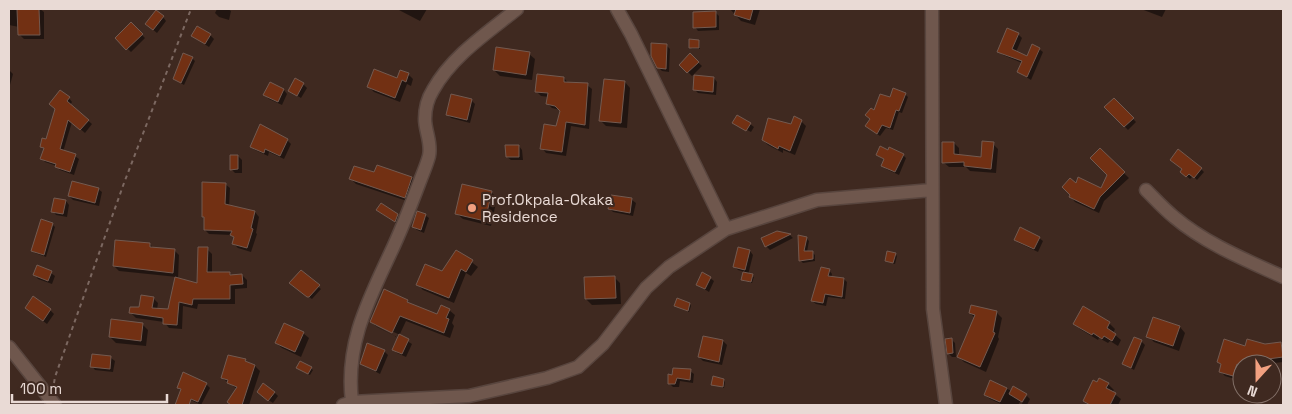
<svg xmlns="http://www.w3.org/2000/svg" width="1292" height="414" font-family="'Space Grotesk',sans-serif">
  <rect width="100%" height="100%" fill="#3f2920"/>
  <path fill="#0007" fill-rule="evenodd" d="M9,9H40L44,12V39H24L19,34V27L9,25Z
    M217,9H228L231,11L229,20L219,17L215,13Z
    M397,9H427L420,21Z
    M730,9H760L755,25L741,21Z
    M1141,9H1166L1162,17Z
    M715,12L719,16V30L698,31L695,27Z
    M163,17L166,21L157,33L146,24Z
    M131,24L145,38L131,52L117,38Z
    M1018,34L1022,38L1016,52L1028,58L1039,49L1043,52L1031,80L1018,72L1022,63L1003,55L999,51Z
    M210,35L214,39L209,47L192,36Z
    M699,41L700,49H692L690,47Z
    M666,45L670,49L669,72L662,71L658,67Z
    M529,54L535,59L532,80L500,76L494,70Z
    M690,55L702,66L692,76L681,65Z
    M192,58L195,61L184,85L174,79Z
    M9,70L13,74L10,85H9Z
    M408,74L413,79L411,86L407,84L400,102L374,92L369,87L398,79Z
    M564,78L569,84L587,85L592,89L589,129L571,126L566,156L546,153L542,148L557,127L561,110L552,108L547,103L549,97L541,96L536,91Z
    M714,78L717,82L716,95L698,93L694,89Z
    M625,82L630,88L627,128L606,126L600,120Z
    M270,84L284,90L287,94L282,105L269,99L265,95Z
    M303,84L307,88L301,98L289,91Z
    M905,94L908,97L902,113L899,112L893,130L886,128L880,136L870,129L874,112L890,99Z
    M69,98L72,102L70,105L92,124L85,133L72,122L63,152L75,156L79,159L74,175L60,170L57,166L45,162L42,158L44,149L42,147L47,140L56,109Z
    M1114,99L1136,122L1128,130L1106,107Z
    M471,100L475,104L470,123L451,118L447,114Z
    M801,121L806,126L795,155L783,150V153L768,145L763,140Z
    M736,124H750L754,127L751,132Z
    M261,126L287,140L291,144L284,159L269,152L268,156L255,150L252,147Z
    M954,143L959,148V156L982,158L993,144L998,149L996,173L970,171L966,167H949L943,162Z
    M519,146L522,150L523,160H511L507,157Z
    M1100,150L1129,178L1104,201L1099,213L1075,202L1071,197L1101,189L1108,175Z
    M877,155H903L906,158L899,175L886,169L883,165L885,160Z
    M238,156L242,160V173H235L231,169Z
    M378,167L412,178L417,183L410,202L356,184L351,179L375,173Z
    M1201,169L1204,172L1197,180L1193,176L1190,179L1182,172Z
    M225,184L230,188L229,207L255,212L259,217L256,233L257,234L251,252L238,248L233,243L235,238L231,235L209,234L205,230V219L203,217Z
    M98,189L102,192L99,206L73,200L69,196Z
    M491,192L497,198L491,226L463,219L457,214Z
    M612,196L632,200L636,203L633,216L613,212L609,208Z
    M66,201L69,205L67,217L56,215L53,211Z
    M382,205L401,219L399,225L382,214Z
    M425,215L429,218L424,233L417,230L414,227Z
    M52,224L55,227L46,257L35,253L33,251Z
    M777,232L790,235L793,238L770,250L766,246Z
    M806,238L809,241L807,252H812L815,255V261L803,263L800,260Z
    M1039,238L1043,241L1038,252L1019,243L1015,239Z
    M150,244L154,249L174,250L179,255L178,279L198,285L207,249L212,254V273H230L233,276L242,275L247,280V288L235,289V304H198L197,309L183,306L182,329L169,328L164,322L136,318L131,313L140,309L153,298L158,303L157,310L169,311L177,277L119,271L114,266Z
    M457,251L478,267L471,276L466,273L454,303L423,290L418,285L443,272Z
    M750,251L753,255L748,275L754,277L752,283L744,281L743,280L745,272L738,270L734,266Z
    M895,254L897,256L895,264L886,261Z
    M38,267L51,273L55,276L52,284L38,279L35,275Z
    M829,270L832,274L831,278L844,279L847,282L845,299L828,297L826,306L816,304L812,301Z
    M301,272L321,289L312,299L293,286Z
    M614,277L620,283L621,304L592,305L586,299Z
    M710,278L714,281L709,292L698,285Z
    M407,301L411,305L438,316L449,310L455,315L452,323L454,326L450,338L406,321L399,336L412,344L406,357L397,353L394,349L399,338L377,327L371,322ZM376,324L398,334L397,337L376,326Z
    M690,304L691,306L689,312L676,306Z
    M26,308L50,310L54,314L47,324Z
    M970,313H997L1002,318L998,337L999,339L986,372L964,362L959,357L975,318Z
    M1074,323H1109L1115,329L1113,333L1121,340L1118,346L1110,341L1108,343L1099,338L1098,340L1080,329Z
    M142,324L148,330L146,346L116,343L110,337Z
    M1180,327L1185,333L1179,351L1154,342L1148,336Z
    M303,333L309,338L301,357L282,348L276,343Z
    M704,337L723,341L727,345L722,365L703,361L699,357Z
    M952,340L955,343L956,357H952L948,353Z
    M1141,341L1145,345L1134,370L1124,364Z
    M1281,343L1283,345V362L1266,364H1242L1238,380L1225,376L1220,371L1222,366L1218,362L1246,347Z
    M384,351L388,355L380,374L365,366L361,363Z
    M111,358L115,361L113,372L95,370L92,366Z
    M245,361L255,366L260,371L249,405H232L228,402L237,389L222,378Z
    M301,362L313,370L310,375L299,369Z
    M690,371L694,374L693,383L680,381L679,387H673L669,383L673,376Z
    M724,380L725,382L724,388L712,384Z
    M991,382L1012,391L1025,394L1018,405H1003L990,399L985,395Z
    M206,384L210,388L201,405L185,397L178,387Z
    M1108,384L1114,390L1112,392L1121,399L1118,405H1088L1084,401Z
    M274,392L278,396L273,403L262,396Z
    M1027,396L1030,399L1027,405H1021Z"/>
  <path fill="#723013" stroke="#735a50" d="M17,9H39L40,35H18Z
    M736,9H753L750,20L734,15Z
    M156,10L164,16L153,30L145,24Z
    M716,11V27L693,28V12Z
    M131,22L143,34L126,50L115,38Z
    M197,26L211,34L205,44L191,36Z
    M1007,28L1019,33L1012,49L1027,56L1032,44L1040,48L1027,77L1017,72L1022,61L997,52Z
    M689,39L699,40V48H689Z
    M651,43L667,44L666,69L657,68L651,56Z
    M496,47L530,52L526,75L493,70Z
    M183,53L193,57L181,83L173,79Z
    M690,53L699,62L687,73L679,65Z
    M374,69L397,78L400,70L409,73L406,82L402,80L395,98L367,87Z
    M537,74L564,77V82L588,83L585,125L566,122L562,152L540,149L544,124L556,126L560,111L555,106L546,104L548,93L535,92Z
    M694,75L714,77L713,92L693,90Z
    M295,78L304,83L297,96L288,91Z
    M604,79L625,81L621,123L599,121Z
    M270,82L284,89L278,102L263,95Z
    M893,88L906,93L899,111L896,110L890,128L882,125L877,134L865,126L870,119L865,115L871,108L874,110L880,94L890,97Z
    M60,90L70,97L67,101L89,120L80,130L68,120L60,149L76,154L70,172L55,167L56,164L40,159L44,148L40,147L42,138L46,139L55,109L49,104Z
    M451,94L472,99L467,120L446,115Z
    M1114,98L1134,118L1124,127L1104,107Z
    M737,115L751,123L746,131L732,123Z
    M794,116L802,120L790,151L779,146L778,149L762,140L768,118L791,124Z
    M260,124L288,139L280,156L265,149L264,153L250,147Z
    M982,141L994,142L991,169L964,166V162L942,163V142H954V154L981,157Z
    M505,145H519V157H506Z
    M880,146L888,150L889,147L904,154L895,172L881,166L884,159L876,155Z
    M1100,148L1125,172L1100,197L1094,209L1069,197L1070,195L1062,187L1070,178L1076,183L1078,177L1101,188L1107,175L1090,158Z
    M1178,149L1202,168L1194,178L1189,174L1186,177L1180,172L1182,169L1170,160Z
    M230,155H238V169L230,170Z
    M377,165L412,177L405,198L349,179L354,166L374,172Z
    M72,181L99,188L95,203L68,196Z
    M202,182L226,183L225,204L255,211L251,228L253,229L247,248L232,244L234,237L230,235L232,231L204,230V217H202Z
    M462,184L492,191L485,221L455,214Z
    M611,195L632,198L630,213L608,209Z
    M54,198L66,200L63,214L51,212Z
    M381,203L398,214L395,222L376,210Z
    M417,211L426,214L421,230L412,227Z
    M41,219L53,223L44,255L31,251Z
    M1020,227L1040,237L1034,249L1014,240Z
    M777,231L791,234L765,247L761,238Z
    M798,235L807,237L804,251H813V259L799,261Z
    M115,240L150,243V247L175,249L173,273L113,266Z
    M198,247H208L207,272H230V275L242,274L243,284L230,285V299H193L192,305L179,302L177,325L163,324V318L129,313L130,307H139L141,295L154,297L152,308L168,309L175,277L197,283Z
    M738,247L750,250L745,270L733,267Z
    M456,250L473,260L466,272L461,269L449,298L416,285L425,264L442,271Z
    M887,251L896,253L893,263L885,261Z
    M37,265L52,271L48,281L33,275Z
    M821,267L830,269L828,276L844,278L842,297L825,294L823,303L811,301Z
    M301,270L320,285L309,297H307L289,283Z
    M702,272L711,277L705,289L696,285Z
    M743,272L753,274L751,282L741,280Z
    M615,276L616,298L585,299L584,277Z
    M384,289L408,300L407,302L437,314L441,305L450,309L446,318L449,319L444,333L400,316L392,333L370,322Z
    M33,296L51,309L43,321L25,308Z
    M677,298L690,303L688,311L674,306Z
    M971,305L997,311L993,332L995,333L980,367L957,357L975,315L969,313Z
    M1083,306L1110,322L1107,328L1116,334L1112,341L1104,336L1102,339L1093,333L1092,335L1073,324Z
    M1153,317L1180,326L1173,346L1146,337Z
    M111,319L143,323L141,341L109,337Z
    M284,323L304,332L295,352L275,343Z
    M399,334L409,339L402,354L392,350Z
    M703,336L723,340L719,362L698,357Z
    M1134,337L1142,340L1131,368L1122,364Z
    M952,338L953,353L947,354L945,339Z
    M1224,339L1245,346L1247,339L1265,344L1281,342L1283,357L1253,361L1252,364H1242V366L1237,364L1233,376L1219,372L1221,364L1217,362Z
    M367,343L385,350L376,371L360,364Z
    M92,354L111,356L110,369L90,367Z
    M228,355L246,359L245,361L255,365L242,405H231L227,402L237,387L227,383L228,380L221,378Z
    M300,361L312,367L308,374L296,368Z
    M673,368L691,369L690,380L677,378L675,384H668V374L672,375Z
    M183,372L207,383L198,402L191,399L189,405H175L181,389L177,388Z
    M713,376L724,379L723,387L711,385Z
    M1099,378L1109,383L1106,388L1116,393L1110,405H1090L1083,401L1093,380L1097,382Z
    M990,380L1007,388L1000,402L984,395Z
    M263,383L275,392L268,401L257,392Z
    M1013,386L1027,394L1022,402L1009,394Z"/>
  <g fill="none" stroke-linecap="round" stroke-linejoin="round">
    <defs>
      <path id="minor" d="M617,9L631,34L726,229
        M932,9L933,309L946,405
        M1146,190C1155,199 1164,209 1174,217C1206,244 1246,260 1283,277
        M9,347L55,405
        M352,402C345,346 367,303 390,254C401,231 411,205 420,181C423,173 427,164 429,156C432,143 425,131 425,119C425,109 428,98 433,90C452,56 487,33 517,9
        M343,405L352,402L469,396L547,378L578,367L603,344L646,288L669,267L726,229L817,200L932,190"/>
    </defs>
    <use href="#minor" stroke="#58453e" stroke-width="15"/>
    <path stroke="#7c6861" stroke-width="2" stroke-dasharray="4 4" stroke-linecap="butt" d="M54,383L55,377L124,183L191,9"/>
    <use href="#minor" stroke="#6f574d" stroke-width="12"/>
  </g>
  <circle fill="#f2a080" stroke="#3f2920" stroke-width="2" cx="472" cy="208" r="5"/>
  <g text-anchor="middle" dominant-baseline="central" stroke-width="4.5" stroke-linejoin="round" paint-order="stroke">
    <g font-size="15" fill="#e9dad5" stroke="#3f2920" text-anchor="start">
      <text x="482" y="199">Prof.Okpala-Okaka<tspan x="482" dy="17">Residence</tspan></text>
    </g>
  </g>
  <rect width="1292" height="414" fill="none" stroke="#e9dad5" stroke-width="20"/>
  <g transform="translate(1257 379) rotate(201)"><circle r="24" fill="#3f2920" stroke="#837068"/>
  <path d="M0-4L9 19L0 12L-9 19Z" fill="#f2a080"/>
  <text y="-8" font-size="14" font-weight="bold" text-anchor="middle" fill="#e9dad5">N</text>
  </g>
  <path d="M12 394v8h155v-8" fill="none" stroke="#e9dad5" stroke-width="2.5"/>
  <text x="20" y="394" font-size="15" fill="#e9dad5" stroke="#3f2920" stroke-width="4" paint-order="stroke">100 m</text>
</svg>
